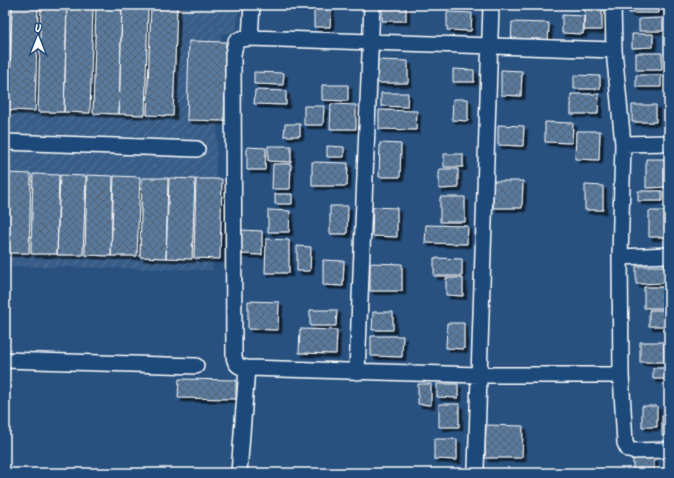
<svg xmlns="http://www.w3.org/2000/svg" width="674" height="478" font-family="Kalam,sans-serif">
  <defs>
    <pattern id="industrial-furrows" width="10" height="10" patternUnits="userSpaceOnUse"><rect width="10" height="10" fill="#375d88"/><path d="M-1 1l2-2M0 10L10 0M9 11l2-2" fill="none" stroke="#55759a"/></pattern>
    <pattern id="building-cross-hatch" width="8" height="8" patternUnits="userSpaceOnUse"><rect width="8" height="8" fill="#5a7a9d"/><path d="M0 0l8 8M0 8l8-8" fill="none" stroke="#536374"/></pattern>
    <filter id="shadow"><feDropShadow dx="3.5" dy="3.5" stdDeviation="0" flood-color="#0009"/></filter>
  </defs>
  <rect width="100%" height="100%" fill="#28517f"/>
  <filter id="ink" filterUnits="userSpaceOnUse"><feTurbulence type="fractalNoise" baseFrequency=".025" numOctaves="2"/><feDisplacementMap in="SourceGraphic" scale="8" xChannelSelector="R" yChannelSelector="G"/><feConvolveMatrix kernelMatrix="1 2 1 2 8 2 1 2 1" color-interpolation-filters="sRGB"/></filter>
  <g filter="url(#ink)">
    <path fill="url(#industrial-furrows)" d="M5,5H238L237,30L221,35L212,270L5,266Z"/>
    <path fill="url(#building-cross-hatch)" stroke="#fff" filter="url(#shadow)" d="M5,5H12L9,110H5Z
      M12,5H38L35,111L9,110Z
      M41,5H67L64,112H38Z
      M67,5H93L90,113L64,112Z
      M96,5H122L119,114L93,113Z
      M122,5H148L145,115L119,114Z
      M151,5H177L173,116L147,115Z
      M382,5H406V21H382Z
      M629,5H659V13H629Z
      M585,7H602V30H584Z
      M314,9H331L330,27H314Z
      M447,12L472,13L471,31L447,30Z
      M562,15L584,16L583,34L562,33Z
      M663,18V31H639V19Z
      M512,22L549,23L548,44L511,43Z
      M632,34H653V47L632,48Z
      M189,41L226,42L224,121L187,120Z
      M636,53H662V70H636Z
      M376,60L408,61V83H376Z
      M453,69L474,70V82H453Z
      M501,70L522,71L521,96L501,95Z
      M254,72L284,73L283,85L254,84Z
      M574,75L600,76V89H574Z
      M636,75H661V87H636Z
      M322,85H348V101L322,100Z
      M255,90L286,91V105L254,104Z
      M381,93H408L407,107L381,106Z
      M571,94H599L598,114H571Z
      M453,99H468V121L452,120Z
      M331,104L356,105V129H330Z
      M632,105H656V122H632Z
      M304,106H324L323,125H304Z
      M379,110L417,111L416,130L379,129Z
      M545,122L573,123L572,143L545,142Z
      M285,124H300V136H284Z
      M498,125L524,126L523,146L498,145Z
      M576,131H600L599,160L575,159Z
      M380,143L401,144L400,177H379Z
      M268,146H291V162L268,161Z
      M327,146L344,147V157H327Z
      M247,147L266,148L265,170H247Z
      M444,154H463V167H444Z
      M646,159H669V187L646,188Z
      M312,162L348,163L347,186H312Z
      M273,164H291L290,189H272Z
      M439,169H458V188L439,189Z
      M5,173L31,174L29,253H5Z
      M33,174L59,175L57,254H31Z
      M60,175L86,176L83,255H57Z
      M87,175L113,176L111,256L85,255Z
      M114,176L140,177L137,256H111Z
      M142,178H168L166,258L140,257Z
      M169,178L195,179L192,259L166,258Z
      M196,179H222L220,259L194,258Z
      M493,181H523L522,208H493Z
      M585,185L603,186V210H585Z
      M638,191H662V201H638Z
      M275,194H292V204H275Z
      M440,197H465V222H440Z
      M330,206H348L347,234H330Z
      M373,207L397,208V237L372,236Z
      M268,210L290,211L289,232H268Z
      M649,211H669V237H649Z
      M426,225L468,226L467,244L425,243Z
      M241,230L262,231V255L240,254Z
      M266,239L289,240V273H265Z
      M297,246L311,247L310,271H297Z
      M434,258L462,259V276H434Z
      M323,260L344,261L343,286L323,285Z
      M370,263L402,264V291H370Z
      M636,266H669V283L636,284Z
      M446,278H463V296L446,295Z
      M644,287H669V308H644Z
      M248,301L279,302L278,330L248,329Z
      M310,310H337L336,326H310Z
      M649,310H668V326H649Z
      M373,312H393V330H372Z
      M447,323H464V349L446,348Z
      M300,329L337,330L336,354L299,353Z
      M371,336H403L402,357L371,356Z
      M640,342H664V362H640Z
      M653,368H667V379H653Z
      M179,379L236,380V399L178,398Z
      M418,384H431V405L418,404Z
      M437,384H458V398L437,397Z
      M439,404H459V427H439Z
      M642,406H657V427H642Z
      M662,416H669V436H662Z
      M486,425L523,426L522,458H485Z
      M434,439H457V460L434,459Z
      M633,458H654V473H633Z"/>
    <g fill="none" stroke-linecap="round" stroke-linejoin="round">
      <defs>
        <path id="minor" d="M613,5L614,50L623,144L620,257L621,375L625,443L628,449L632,451L669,450
          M250,38L252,5
          M614,50L250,38L241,39L236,41L233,54L234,356C235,365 239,367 247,368L479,375H621
          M5,142L197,149
          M623,144L669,143
          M620,257L669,255
          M5,360L196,366
          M357,372L372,5
          M476,470L491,5
          M239,473L247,368"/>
      </defs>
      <use href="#minor" stroke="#fff" stroke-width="18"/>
      <use href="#minor" stroke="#1f4a7a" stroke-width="15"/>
    </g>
  </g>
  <rect width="674" height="478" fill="none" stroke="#1f4a7a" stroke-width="20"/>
  <rect x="10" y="10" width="654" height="458" fill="none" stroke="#fff" stroke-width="1.5" filter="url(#ink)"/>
  <g transform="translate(38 38)" stroke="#1f4a7a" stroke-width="3" paint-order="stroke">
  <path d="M0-3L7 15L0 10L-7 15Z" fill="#ffffff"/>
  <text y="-6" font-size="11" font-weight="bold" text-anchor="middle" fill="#ffffff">U</text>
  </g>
</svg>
